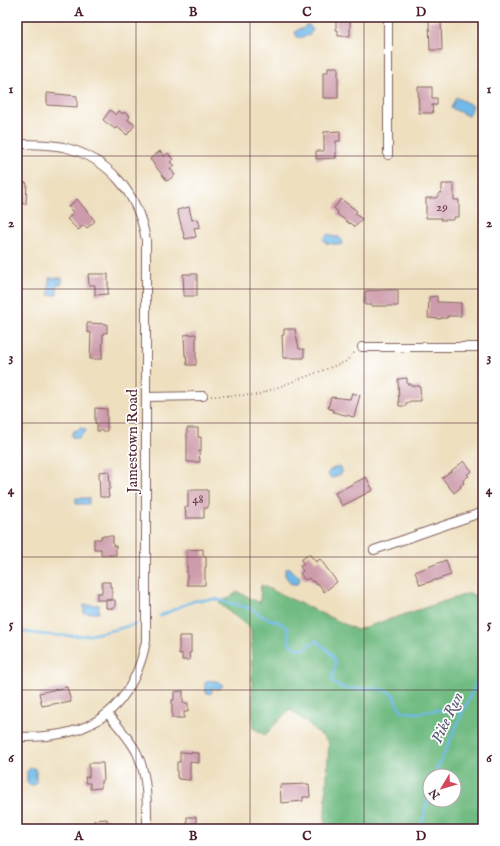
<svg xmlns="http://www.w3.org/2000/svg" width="500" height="846" font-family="'IM FELL English',serif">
  <rect width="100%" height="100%" fill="#fff"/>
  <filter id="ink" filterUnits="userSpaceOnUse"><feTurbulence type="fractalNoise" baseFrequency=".025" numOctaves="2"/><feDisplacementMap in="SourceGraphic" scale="8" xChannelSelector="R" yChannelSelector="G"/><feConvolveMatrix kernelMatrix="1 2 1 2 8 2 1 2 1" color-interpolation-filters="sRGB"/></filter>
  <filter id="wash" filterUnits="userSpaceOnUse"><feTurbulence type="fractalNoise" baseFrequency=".012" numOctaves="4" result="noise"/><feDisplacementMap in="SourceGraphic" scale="16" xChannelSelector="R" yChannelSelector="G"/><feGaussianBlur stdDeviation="0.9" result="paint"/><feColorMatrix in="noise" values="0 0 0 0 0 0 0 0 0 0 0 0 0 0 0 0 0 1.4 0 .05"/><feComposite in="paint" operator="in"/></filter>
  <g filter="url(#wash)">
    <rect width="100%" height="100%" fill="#eedfbf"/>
    <path fill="#72bc84" stroke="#5e6e58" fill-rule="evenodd" d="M261,585L357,630L470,593L483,600V829H324L329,742L290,709L265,735L253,728L251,629L219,603L238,592L260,603ZM430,776H454V800H430Z"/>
    <path fill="#6fb9e8" stroke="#5c6c8a" d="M306,25H309L313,30C310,36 303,38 297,37L295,32L299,29H303Z
      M456,97L473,106L468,116L451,108Z
      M328,234L334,237H339L342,240L343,243L341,245L326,243L323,239Z
      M49,278H62V284H57V295H49Z
      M81,428L85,429L86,431L79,438L72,437V432Z
      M338,466L341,467L342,471L341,474L333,478L330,477L328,474L329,471Z
      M76,498H89V504H76Z
      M287,568H290L293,573L299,576L300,580L297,584H291L285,575V570Z
      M84,605H99V613H84Z
      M208,680L220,682L222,684V687L219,689L212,688V692L210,694L207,693L205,691V683Z
      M30,768H34L36,771V783L34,785H29L27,783V771Z"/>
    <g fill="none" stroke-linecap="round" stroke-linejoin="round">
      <path stroke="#6fb9e8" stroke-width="2.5" d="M160,616L179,607L194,601L215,599L249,608L264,617L281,623L288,629L290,644L296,648L305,649L311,643L317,641C325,648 337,656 335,667C333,675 331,674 333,683C336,684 340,687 344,688C364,692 372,683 393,694L397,704L403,712L420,713L437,710L463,712
        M17,630C32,635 71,637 88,635C104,633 121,628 136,624
        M434,776L481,672L483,670
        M421,829L430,790"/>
    </g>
    <g id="blocks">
      <path fill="#cd9bab" d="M336,17H350V36H338V30H336Z
        M441,20L442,50H430L429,21Z
        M328,67H338V98H323V72H328Z
        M418,87H432V98H437V105H432L433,113H419Z
        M47,93L77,96V107L47,105Z
        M110,110L116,115L119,111L123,114L124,112L130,116L128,120L135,125L127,135L117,127L115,129L103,120Z
        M340,131V141H336V158L316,159V151H324V132Z
        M160,151L164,156L168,153L173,160L170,162L174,166L170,168L175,175L167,181L150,159Z
        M17,182L27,183L26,204L17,203Z
        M442,184H454V200H459V217H454V220H441V218H426V198H436L442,191Z
        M77,199L95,221L87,228L84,225L78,230L67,219L74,213L68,207Z
        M341,199L357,211L355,214L362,219L355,227L351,223L350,224L337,214L338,212L334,208Z
        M189,207L192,220L198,219L200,227L194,228L196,237L185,239L177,210Z
        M88,274H108V294L95,295V285H89Z
        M183,274H197V296H184Z
        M389,290H398V306H372V305H365V291Z
        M437,296V302L461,303V316H447V318H441V319L428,318L429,297Z
        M87,323L107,324V333H103L102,359H90L91,333L87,332Z
        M284,329H295L299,349H304V358H283L282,335H284Z
        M196,334V365H187L186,355L185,356L184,335Z
        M407,378V384H411V386H420L421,401H411L406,403V406H399L398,379Z
        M352,393L360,395L354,417L333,412V410L328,408L331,397L350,399Z
        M95,408L107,409V431H97V423H95Z
        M187,428H198V437H201V451H199L200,462H187Z
        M464,461L472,471L467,474L469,476L464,479L463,482L464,483L460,486L461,487L454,493L442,478Z
        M109,471L110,489H108L109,497H100L99,472Z
        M366,477L373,490L342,506L335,493Z
        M188,490H208V508H204V518H186L185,507H188Z
        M101,536H113V546H116V555H101V549H94V539H101Z
        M203,549V556H206V567H205V585H187V550Z
        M309,554L316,562L320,559L337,582L324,592L319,584L317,585L314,581L312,582L309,578L305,580L300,574L303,571L300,567L304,564L301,560Z
        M446,560L451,575L420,585L415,572Z
        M102,582H110V587H112V600H97V593H102Z
        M106,600H115V608H106Z
        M179,636H191V653H189L190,660H182V653L179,654Z
        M67,687L71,702L60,704L59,703L42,706L39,693Z
        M183,691V703H188V712H184V718H172V700H174V692Z
        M180,752L199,753V763L190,762V780L178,779V777H177V762H180Z
        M89,763H103L104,780L101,781V788L90,789V783H86L85,777H89Z
        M309,784L310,797H303V801L281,803L280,785Z
        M187,817H196V829H187Z
        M107,819L108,829H95L94,820Z"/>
    </g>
  </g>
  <g filter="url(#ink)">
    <use href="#blocks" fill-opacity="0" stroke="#83625f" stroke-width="1"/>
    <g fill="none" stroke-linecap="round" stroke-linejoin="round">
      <defs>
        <path id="minor" d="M388,17V155
          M17,144C32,144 48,144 63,147C110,158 138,194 146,240V641C136,692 108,728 54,735C42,737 29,737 17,737
          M362,347H483
          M146,397L203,396
          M374,550L483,512
          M108,714C118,726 130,739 137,753C148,777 147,803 147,829"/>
      </defs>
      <use href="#minor" stroke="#83625f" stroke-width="10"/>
      <path stroke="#83625f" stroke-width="1.5" stroke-dasharray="1 3" stroke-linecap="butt" d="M211,396L257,395L345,362L355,352"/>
      <use href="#minor" stroke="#fff" stroke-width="8"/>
    </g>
  </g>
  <path fill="none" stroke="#4a1f2b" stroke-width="1" stroke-opacity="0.55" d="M136,17V829M250,17V829M364,17V829M17,156H483M17,289H483M17,423H483M17,557H483M17,690H483"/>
  <g text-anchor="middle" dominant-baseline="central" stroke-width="3.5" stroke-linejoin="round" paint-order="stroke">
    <g font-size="13" fill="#6b3e4b">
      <text x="442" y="207">29</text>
      <text x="198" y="499">48</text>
    </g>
    <g font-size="15" fill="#4a1f2b" stroke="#fff">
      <text transform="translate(132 441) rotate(-90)">Jamestown Road</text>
    </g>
    <g font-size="16" font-style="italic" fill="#57556d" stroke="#fff">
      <text transform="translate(448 718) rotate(-65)">Pike Run</text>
    </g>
  </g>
  <rect width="500" height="846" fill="none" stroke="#fff" stroke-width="44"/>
  <g transform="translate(442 788) rotate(232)"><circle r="19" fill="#ffffff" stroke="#b7a5aa"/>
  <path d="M0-3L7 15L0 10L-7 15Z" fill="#d1495b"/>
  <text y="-6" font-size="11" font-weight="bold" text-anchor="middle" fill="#4a1f2b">N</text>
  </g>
  <rect x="22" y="22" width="456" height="802" fill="none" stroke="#4a1f2b" stroke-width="1.5"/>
  <g font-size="13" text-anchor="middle" font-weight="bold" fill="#4a1f2b">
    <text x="79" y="16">A</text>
    <text x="193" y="16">B</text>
    <text x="307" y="16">C</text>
    <text x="421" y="16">D</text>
    <text x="11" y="93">1</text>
    <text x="489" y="93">1</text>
    <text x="11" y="227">2</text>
    <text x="489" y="227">2</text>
    <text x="11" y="361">3</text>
    <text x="489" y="361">3</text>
    <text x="11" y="494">4</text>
    <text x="489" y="494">4</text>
    <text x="11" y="628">5</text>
    <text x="489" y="628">5</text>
    <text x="11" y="762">6</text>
    <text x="489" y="762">6</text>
    <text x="79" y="840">A</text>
    <text x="193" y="840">B</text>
    <text x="307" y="840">C</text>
    <text x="421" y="840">D</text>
  </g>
</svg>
